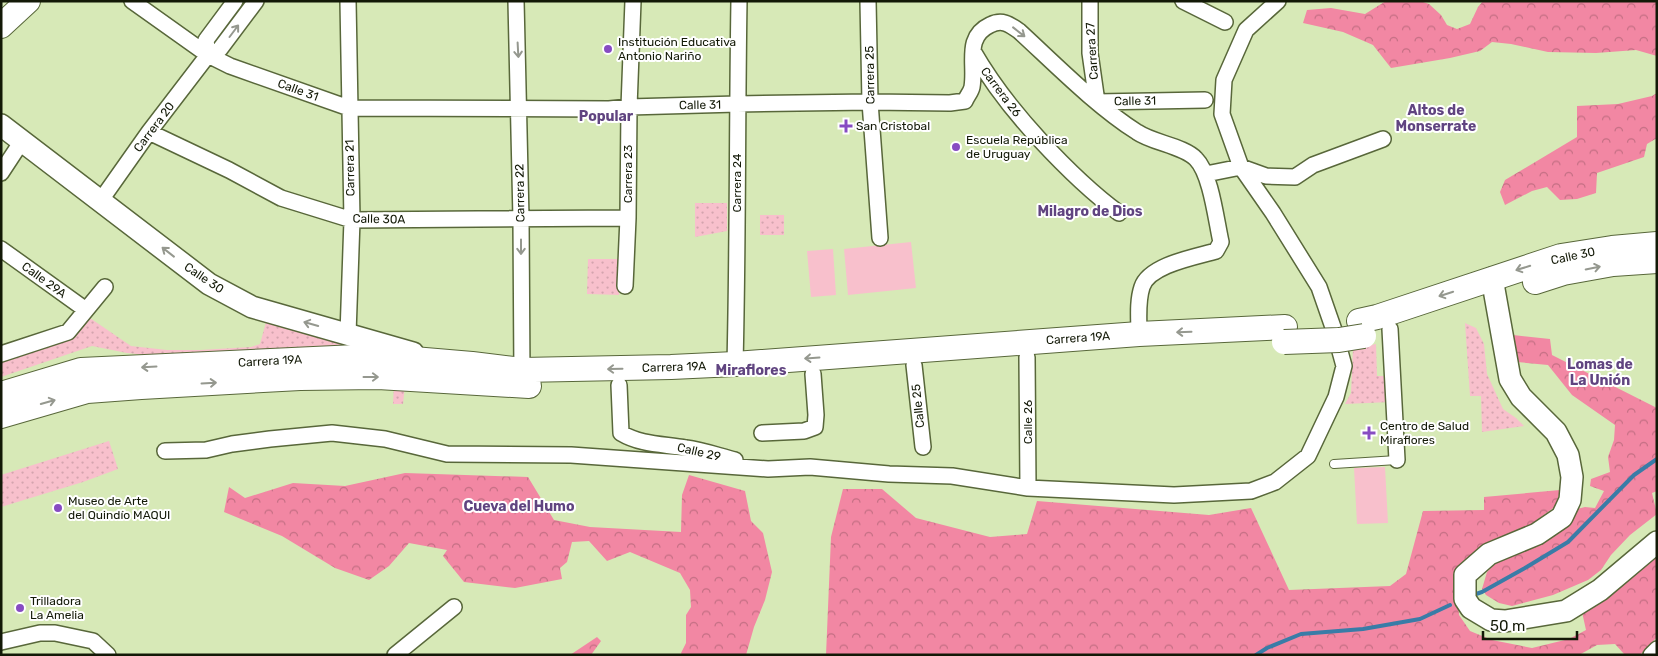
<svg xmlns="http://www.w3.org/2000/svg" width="1658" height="656" font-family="Rubik,sans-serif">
  <defs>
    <pattern id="green-dots" width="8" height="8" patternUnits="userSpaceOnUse" patternTransform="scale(1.25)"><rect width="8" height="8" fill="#f8c0cc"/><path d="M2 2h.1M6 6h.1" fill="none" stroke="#d4a4ae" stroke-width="1.8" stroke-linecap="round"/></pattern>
    <pattern id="forest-crowns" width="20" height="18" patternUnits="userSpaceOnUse" patternTransform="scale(1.25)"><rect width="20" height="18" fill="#f287a3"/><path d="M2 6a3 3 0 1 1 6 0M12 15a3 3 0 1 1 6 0" fill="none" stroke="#c36e83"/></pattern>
  </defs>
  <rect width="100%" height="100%" fill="#d7e9b7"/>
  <path fill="url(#green-dots)" d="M695,203H727V231L695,237Z
    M760,215H784V235H760Z
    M588,259H620L619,295L587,294Z
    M87,316L131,346L167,350H200L251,347L260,344L266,322L356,346L147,355L127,353L92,346L1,377V360Z
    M1465,323L1476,328L1484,344L1487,374L1503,409L1516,418L1524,426L1482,432L1481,396H1470Z
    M1376,344L1377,376H1388L1390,402L1345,404L1351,393L1353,349Z
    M394,384L405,385L403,404H393Z
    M109,441L118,469L83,482L1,507V475Z"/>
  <path fill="url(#forest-crowns)" d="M1386,1H1420L1429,4L1441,15L1447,25L1457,29L1470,24L1478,7L1483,1H1657V56L1636,50L1596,53L1548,52L1511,44L1492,42L1480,51L1450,58L1391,68L1373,45L1343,32L1303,23L1307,10L1331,8L1365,14Z
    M1657,93V138L1647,144L1644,157L1597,173L1596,193L1577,199L1560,200L1547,187L1532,191L1505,205L1500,192L1505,180L1577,137V106L1618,104L1652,96Z
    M1513,335L1550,339L1552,355L1657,408V491L1652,493L1657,514L1630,535L1611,555L1601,570L1588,580L1553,595L1512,606L1499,603L1486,595L1482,589L1487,572L1494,565L1503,558L1561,531L1573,510L1585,507L1595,508L1604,491L1590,486L1591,479L1610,472L1608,457L1614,440L1615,425L1572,395L1548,365L1517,362Z
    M405,473L528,477L554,520L590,527L681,532L682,495L689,475L745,491L751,521L763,533L772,572L765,600L754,627L746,655H682L681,653L686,643V615L691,607L690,590L680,573L630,552L607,561L589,541L572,542L567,562L560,568L562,579L515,588L464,582L443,556L447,550L409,543L389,566L369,580L335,568L282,536L224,512L229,487L245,498L293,483L345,486Z
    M843,489H882L916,518L990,537L1027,534L1037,501L1209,515L1251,508L1289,590L1390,586L1406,574L1423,511L1484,510V497L1560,490L1556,506L1529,526L1490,541L1462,562L1456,574L1459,615L1470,631L1492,640L1532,648L1569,639L1586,630L1582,612L1607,599L1657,556V637L1640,655H1625L1615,644L1597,645L1579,655H826L831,537Z
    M597,637L601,641L591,655H570Z"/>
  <path fill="#f8c0cc" d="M911,242L916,288L848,295L844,249Z
    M833,249L836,295L811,297L807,251Z
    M1385,467L1388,523L1357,524L1354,468Z"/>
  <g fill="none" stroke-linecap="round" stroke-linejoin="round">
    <path stroke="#397ca7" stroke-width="4" d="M1473,595L1482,592L1525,568L1568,542L1634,475L1657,459
      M1256,655L1267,648L1301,634L1363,629L1420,619L1450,605"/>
    <defs>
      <path id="lane" d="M1334,464L1397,460"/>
      <path id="street" d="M132,1L208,55L230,66L349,108L609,109L629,107L737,104L870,102L950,103L965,101C967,96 971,92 972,87C976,64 964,37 990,25C1002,19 1009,24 1019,31C1055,64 1096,106 1137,132C1153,143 1184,146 1196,159C1211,174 1216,220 1221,242L1216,251C1195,257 1149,265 1142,287C1137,302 1139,319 1139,334
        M348,1L352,220L348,334
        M516,1L521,219L522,377
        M868,1L870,102L880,238
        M1090,1V53L1097,102
        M1183,1L1225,22
        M973,51C992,84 1014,112 1040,140C1065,167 1089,191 1119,213
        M208,55L206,40L235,1
        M1097,102L1205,100
        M149,132L229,170L281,198L352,220L628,218
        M1,173L22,141
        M1206,174L1241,167L1266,176L1295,177L1313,165L1383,139
        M101,200L149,132L208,55L220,49L256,1
        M1,249L86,310
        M625,286L628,218L629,107L633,1
        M1390,329L1397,460
        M1,354L68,332L105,287
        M1027,357L1028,488
        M735,364C738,243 737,122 739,1
        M914,365L923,447
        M619,385L621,433C641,445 664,444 686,448C702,450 719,456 735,460
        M762,433L804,431L815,427L816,415L813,374
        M165,451L206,450L232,444L270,439L332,433L385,439L447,454L571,455L768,469L810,467L889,474L952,476L1028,488L1174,495L1251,491L1275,482L1308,456L1336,397L1344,366L1335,333L1319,287L1273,213L1241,167L1222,114L1224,80L1246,30L1278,1
        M1,642L40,633H55L93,641L108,655
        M395,655L454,607
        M1651,655L1657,649"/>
      <path id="secondary" d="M1,125L209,284L252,307L413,353
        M1492,278L1510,379L1521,397L1556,432L1568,455L1572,477L1570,500L1562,517L1537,534L1489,554L1465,575V599L1471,608L1491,620L1505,621L1566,611L1600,590L1657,542"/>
      <path id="primary" d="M1,26L28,1
        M1535,282L1563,273L1613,264L1657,261
        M1359,321L1377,317L1561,256L1612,248L1657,244
        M1,394L81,370L378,356L472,364L522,370L671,367L735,364L1139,334L1285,327
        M1,416L87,391L141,387L300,378L378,377L529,386"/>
    </defs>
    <use href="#lane" stroke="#58673a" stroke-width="10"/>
    <use href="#street" stroke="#58673a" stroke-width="18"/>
    <use href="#secondary" stroke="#58673a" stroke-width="24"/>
    <use href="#primary" stroke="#58673a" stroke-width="26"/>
    <use href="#lane" stroke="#fff" stroke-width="8"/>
    <use href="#street" stroke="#fff" stroke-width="15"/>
    <use href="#secondary" stroke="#fff" stroke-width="21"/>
    <use href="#primary" stroke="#fff" stroke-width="24"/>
    <defs>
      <path id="primary-bridge" d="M1284,342L1339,340L1364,336"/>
    </defs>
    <use href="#primary-bridge" stroke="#58673a" stroke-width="26" stroke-linecap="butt"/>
    <use href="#primary-bridge" stroke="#fff" stroke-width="24"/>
  </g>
  <defs><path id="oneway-shaft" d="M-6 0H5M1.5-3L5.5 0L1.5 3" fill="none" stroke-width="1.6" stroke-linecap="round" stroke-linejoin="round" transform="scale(1.25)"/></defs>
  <g stroke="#95988f">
    <use href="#oneway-shaft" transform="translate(234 31) rotate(-53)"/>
    <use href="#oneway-shaft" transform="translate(1019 32) rotate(38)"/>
    <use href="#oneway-shaft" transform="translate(518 50) rotate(87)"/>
    <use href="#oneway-shaft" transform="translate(521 247) rotate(90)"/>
    <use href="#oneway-shaft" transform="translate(168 252) rotate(-142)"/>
    <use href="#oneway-shaft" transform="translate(1523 268) rotate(163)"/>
    <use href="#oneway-shaft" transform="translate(1593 268) rotate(-11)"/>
    <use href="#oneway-shaft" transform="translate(1446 294) rotate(162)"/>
    <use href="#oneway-shaft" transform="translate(311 324) rotate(-164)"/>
    <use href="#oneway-shaft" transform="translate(1184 332) rotate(178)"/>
    <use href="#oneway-shaft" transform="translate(812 358) rotate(176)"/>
    <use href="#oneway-shaft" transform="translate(149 367) rotate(177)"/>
    <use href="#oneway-shaft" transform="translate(615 369) rotate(179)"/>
    <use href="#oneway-shaft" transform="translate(371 377)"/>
    <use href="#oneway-shaft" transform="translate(209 383) rotate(-3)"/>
    <use href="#oneway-shaft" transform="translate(48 402) rotate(-16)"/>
  </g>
  <g fill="#874cc2" stroke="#fff" stroke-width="2">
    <circle cx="608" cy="49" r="5"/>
    <path d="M843.5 118.5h5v5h5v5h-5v5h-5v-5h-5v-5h5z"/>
    <circle cx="956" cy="147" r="5"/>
    <path d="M1366.5 425.5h5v5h5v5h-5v5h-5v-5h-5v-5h5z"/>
    <circle cx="58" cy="508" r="5"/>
    <circle cx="20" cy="608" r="5"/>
  </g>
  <g text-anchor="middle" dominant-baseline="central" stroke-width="4" stroke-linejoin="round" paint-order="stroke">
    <g font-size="12" fill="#131907" stroke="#fff" text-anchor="start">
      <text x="618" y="42">Institución Educativa<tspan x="618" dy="14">Antonio Nariño</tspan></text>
      <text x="856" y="126">San Cristobal</text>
      <text x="966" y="140">Escuela República<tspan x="966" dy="14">de Uruguay</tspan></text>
      <text x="1380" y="426">Centro de Salud<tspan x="1380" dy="14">Miraflores</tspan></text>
      <text x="68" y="501">Museo de Arte<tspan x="68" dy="14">del Quindío MAQUI</tspan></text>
      <text x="30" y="601">Trilladora<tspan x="30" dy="14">La Amelia</tspan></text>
    </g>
    <g font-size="12" fill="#131907" stroke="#fff">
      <text transform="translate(1092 51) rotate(-94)">Carrera 27</text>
      <text transform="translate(870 75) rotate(-91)">Carrera 25</text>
      <text transform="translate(298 90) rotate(20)">Calle 31</text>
      <text transform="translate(1001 92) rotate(53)">Carrera 26</text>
      <text transform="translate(1135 101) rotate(-1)">Calle 31</text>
      <text transform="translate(700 105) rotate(-1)">Calle 31</text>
      <text transform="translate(154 127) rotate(-53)">Carrera 20</text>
      <text transform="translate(350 168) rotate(-91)">Carrera 21</text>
      <text transform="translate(628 174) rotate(-90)">Carrera 23</text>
      <text transform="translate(737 183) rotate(-90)">Carrera 24</text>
      <text transform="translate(520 193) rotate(-91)">Carrera 22</text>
      <text transform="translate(379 219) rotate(1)">Calle 30A</text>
      <text transform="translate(1573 256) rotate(-12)">Calle 30</text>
      <text transform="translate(204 278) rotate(34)">Calle 30</text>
      <text transform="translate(44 280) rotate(36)">Calle 29A</text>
      <text transform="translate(1078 338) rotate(-4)">Carrera 19A</text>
      <text transform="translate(270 361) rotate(-3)">Carrera 19A</text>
      <text transform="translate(674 367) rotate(-2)">Carrera 19A</text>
      <text transform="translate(918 406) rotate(-96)">Calle 25</text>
      <text transform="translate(1028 422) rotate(-90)">Calle 26</text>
      <text transform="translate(699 452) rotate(13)">Calle 29</text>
    </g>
    <g font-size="14" font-weight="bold" fill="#604480" stroke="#fff">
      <text x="1436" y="110">Altos de<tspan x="1436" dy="16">Monserrate</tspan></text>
      <text x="606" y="116">Popular</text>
      <text x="1090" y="211">Milagro de Dios</text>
      <text x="1600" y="364">Lomas de<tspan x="1600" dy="16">La Unión</tspan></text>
      <text x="751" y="370">Miraflores</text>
      <text x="519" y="506">Cueva del Humo</text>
    </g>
  </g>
  <rect width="1658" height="656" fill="none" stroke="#131907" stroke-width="5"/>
  <path d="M1483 631v8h94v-8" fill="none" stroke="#131907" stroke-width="2.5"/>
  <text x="1490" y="631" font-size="15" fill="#131907" stroke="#ffffff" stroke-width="4" paint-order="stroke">50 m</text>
</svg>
